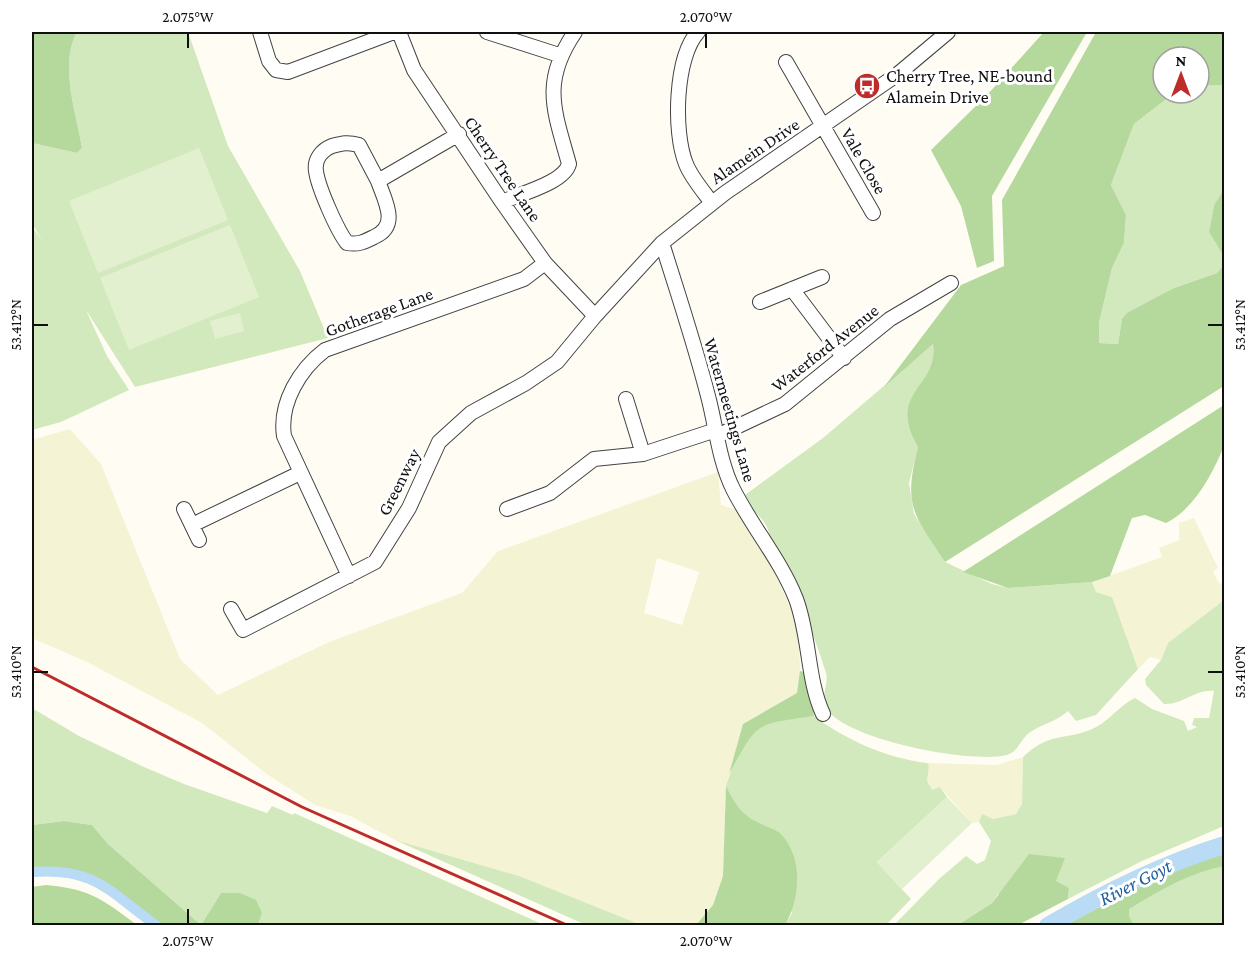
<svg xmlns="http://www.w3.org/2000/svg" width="1256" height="957" font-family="'Crimson Pro',serif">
  <rect width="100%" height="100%" fill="#fffdf3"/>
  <path fill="#f4f3d4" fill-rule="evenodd" d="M70,429L101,464L180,659L218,695L329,642L462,593L498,551L718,472L721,505L737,510L753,533L780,584L797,624L801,678L797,693L743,724L726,786L723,876L713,905L696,925L641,926L519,876L395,840L350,816L315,805L268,775L202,723L87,662L32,638V440ZM657,558L699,572L682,625L644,613Z
    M1194,518L1218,568L1213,571L1216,578L1220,584L1224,582V600L1168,643L1161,660L1150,657L1138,669L1112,597L1096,592L1092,582L1162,557L1159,548L1179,540V523Z
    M1023,757L1022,804L1016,814L993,819L982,815L979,822L972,823L940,787L932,791L927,781L929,766L927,763L997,765Z"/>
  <path fill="#d2e9bd" d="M77,32H188L228,146L300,271L328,338L135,387L86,310L107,356L129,390L61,422L32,430V226L42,241L32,223V143L77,153L82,148C76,112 59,65 77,32Z
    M1224,85V189L1214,205L1209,232L1224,257V266L1217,273L1174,288L1122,319L1118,344L1099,343V323L1112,268L1124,243L1126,215L1111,185L1134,124L1174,93H1199V86Z
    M933,344C939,389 885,393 918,447L909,483L914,514L945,562L992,584L1008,588L1092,582L1096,592L1112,597L1138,669L1096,715L1076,721L1068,711C1056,722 1041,724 1029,733C1020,740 1018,752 1007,755C972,764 845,740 826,708C820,697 829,684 826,673C811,624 791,579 769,534C767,518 749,511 745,495L823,438Z
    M1224,600V826L1142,861L1068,899L1069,888L998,894L992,903L958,925L893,926L939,879L966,856L977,864L985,860L991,841L979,822L982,814L993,819L1016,814L1022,804L1023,757C1053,728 1072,743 1101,724C1113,716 1122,704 1135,698L1152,709L1184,721L1188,731L1197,727L1192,725L1194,718H1209L1214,691C1195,689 1183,705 1164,704L1146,685L1145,679L1161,660L1168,643Z
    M32,708L79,736L144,767L184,784L267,813L272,806L293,815L294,813L544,925H258L262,913L240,893H221L201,925L108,844L92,825L64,821L32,825Z
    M814,716C846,740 886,758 927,763L929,766L927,781L932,790L940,787L947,797L877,862L911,899L886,925H785L792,913L757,823L740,813L726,786C732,766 746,731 767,723C781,718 799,718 814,716Z
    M395,840L519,876L641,925H586Z
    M1224,845V925H1067L1062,918C1112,887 1168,862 1224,845Z"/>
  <path fill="#b5d99d" d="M32,32H77C59,65 76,112 82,148L77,153L32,143Z
    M1044,32H1087L992,196L994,261L977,268L961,206L931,150L987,95Z
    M1096,32H1224V85L1199,86V57H1163V93H1174L1134,124L1111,185L1126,215L1124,243L1112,268L1099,323V343L1118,344L1122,319L1127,313L1174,288L1217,273L1224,265V386L945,562C913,513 903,507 918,447C885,392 939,388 933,344L884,387L961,285L1004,266L1002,200Z
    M1224,189V257L1209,232L1214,205Z
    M1224,405C1225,416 1228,436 1224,446C1212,475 1194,509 1166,523L1145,515L1132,518L1110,576L1092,582L1008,588L963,572Z
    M800,671L809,673L814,716C754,725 759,720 729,774L743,724L797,693Z
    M726,786C735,803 740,814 759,823C765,826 775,829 780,833C804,857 800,899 785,925H696L713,905L723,876Z
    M64,821L92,825L108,844L201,925L221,893H240L256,900L262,913L258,925H157L101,883L63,871L32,872V825Z
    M1224,845V866C1189,873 1160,890 1129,909V917L1134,925H1049C1104,892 1163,863 1224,845Z
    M1029,854L1065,858L1056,881L1069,888L1068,899L1018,925H958L992,903Z
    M46,885C90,889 102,899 137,925H32V887Z"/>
  <path fill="#e3f0cf" d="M199,148L228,220L98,273L69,201Z
    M230,225L259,297L129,350L100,278Z
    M240,313L244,331L215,339L210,321Z
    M947,797L972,823L902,889L877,862Z"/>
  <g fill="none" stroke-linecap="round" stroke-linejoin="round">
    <path stroke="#b9dbf5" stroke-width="10" d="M32,872C96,867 109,892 157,926"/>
    <path stroke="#b9dbf5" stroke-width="18" d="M1048,926C1104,893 1163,864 1224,845"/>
    <defs>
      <path id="minor" d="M260,32L269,61L276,70L288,72L394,32
        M399,32L414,70L502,202L545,263L595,316
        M487,32L559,55
        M698,32C675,57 673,132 686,164C691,177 703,191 712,203
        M786,62L873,213
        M378,181L359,145C348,142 343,143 332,146C322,150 314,159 316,171C318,187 337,230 347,243C358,245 364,242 374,237C400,226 385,201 378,181L459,134
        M502,202C519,194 564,183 569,164C554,110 541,82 575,32
        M662,243C678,294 695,345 708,396C716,426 719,461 733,489C752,527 780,559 796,599C810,636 807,680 823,714
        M792,289L844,358
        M760,302L822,277
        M626,399L643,454
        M717,436L785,404L890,319L951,283
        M184,509L199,540
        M507,509L550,493L594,459L643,454L716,430
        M192,525L300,473
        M349,576L284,436C279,403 300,369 325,350L524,279L545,263
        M231,609L243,630L375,562L409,508L439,442L471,413L526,383L557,362L595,316L662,243L725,193L898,74L948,32"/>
    </defs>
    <use href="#minor" stroke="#434343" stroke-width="16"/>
    <use href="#minor" stroke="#fff" stroke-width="14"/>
    <path stroke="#bd2b2b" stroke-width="3" d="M32,667L302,807L569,926"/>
  </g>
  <path fill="none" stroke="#101010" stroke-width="2" d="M188,33V48M706,33V48M33,325H48M1208,325H1223M33,672H48M1208,672H1223M188,909V924M706,909V924"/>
  <defs>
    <symbol id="bus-disc" viewBox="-11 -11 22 22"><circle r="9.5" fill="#bd2b2b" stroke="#fff"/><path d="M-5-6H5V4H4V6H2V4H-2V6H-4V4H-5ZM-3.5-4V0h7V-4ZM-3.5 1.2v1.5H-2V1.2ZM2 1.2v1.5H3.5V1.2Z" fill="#fff"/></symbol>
  </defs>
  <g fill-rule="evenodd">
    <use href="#bus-disc" x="852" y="71" width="30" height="30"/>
  </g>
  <g text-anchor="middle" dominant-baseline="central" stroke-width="6" stroke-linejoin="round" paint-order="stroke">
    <g font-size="18" fill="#101010" stroke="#fff" text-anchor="start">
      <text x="886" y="76">Cherry Tree, NE-bound<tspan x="886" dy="21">Alamein Drive</tspan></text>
    </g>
    <g font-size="18" fill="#101010" stroke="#fff">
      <text transform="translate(755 151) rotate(-34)">Alamein Drive</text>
      <text transform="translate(864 161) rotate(60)">Vale Close</text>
      <text transform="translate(503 169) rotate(56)">Cherry Tree Lane</text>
      <text transform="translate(379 312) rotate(-20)">Gotherage Lane</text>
      <text transform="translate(825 348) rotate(-38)">Waterford Avenue</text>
      <text transform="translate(730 410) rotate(74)">Watermeetings Lane</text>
      <text transform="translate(399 482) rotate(-63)">Greenway</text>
    </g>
    <g font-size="20" font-style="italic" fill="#1c5fa0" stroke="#fff">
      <text transform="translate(1135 882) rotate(-27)">River Goyt</text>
    </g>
  </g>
  <rect width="1256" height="957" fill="none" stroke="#ffffff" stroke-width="66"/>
  <g transform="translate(1181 75)"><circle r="28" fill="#ffffff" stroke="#9f9f9f" stroke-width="1.5"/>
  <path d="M0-4.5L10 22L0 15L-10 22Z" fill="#bd2b2b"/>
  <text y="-9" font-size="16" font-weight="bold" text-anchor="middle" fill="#101010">N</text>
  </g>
  <rect x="33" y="33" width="1190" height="891" fill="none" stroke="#101010" stroke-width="2"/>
  <g font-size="15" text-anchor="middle" fill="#101010">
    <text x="188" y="22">2.075°W</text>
    <text x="706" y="22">2.070°W</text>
    <text transform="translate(16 325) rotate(-90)" y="5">53.412°N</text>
    <text transform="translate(1240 325) rotate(-90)" y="5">53.412°N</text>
    <text transform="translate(16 672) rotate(-90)" y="5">53.410°N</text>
    <text transform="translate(1240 672) rotate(-90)" y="5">53.410°N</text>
    <text x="188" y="946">2.075°W</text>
    <text x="706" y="946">2.070°W</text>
  </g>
</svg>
